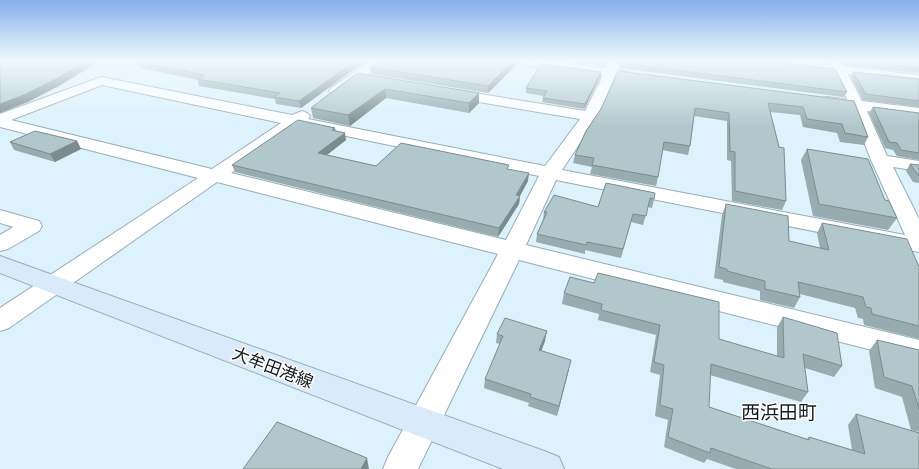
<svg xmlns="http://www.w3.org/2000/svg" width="919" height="469" font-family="Commissioner,'Noto Sans JP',sans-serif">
  <rect width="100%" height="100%" fill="#dcf2fd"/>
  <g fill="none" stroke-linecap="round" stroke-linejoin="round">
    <defs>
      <path id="minor" d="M371,61H386L341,94L336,95L331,94L329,91L331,88Z
        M518,61H554L605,68L607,61H619L618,70L629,72L631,75L629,78H615L598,116L562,170L905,235L871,160L851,109L822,104L820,101L822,98L827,97L847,99L834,73L822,71L821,68L822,65L830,64L828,61H840L843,66L919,75V83L848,74L862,101L919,108V118L867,111L887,156L919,161V171L893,167L919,219V252L556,180L526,245L919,340V362L519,260L418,469H383L388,457L498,254L217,182L9,328L0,331V308L198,178L0,127V114L101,77L292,115L302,111L307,113L310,116L308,119L545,166L580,119L449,97L444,96L442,93L444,90L449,89L585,111L603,76L524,65ZM102,85L281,123L212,169L11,120ZM298,126L539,176L506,240L231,173Z
        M0,210L39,221L42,226L39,231L8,249L0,251V235L13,227L0,223Z"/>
      <path id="secondary" d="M0,256L547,452L559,457L564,469H503L0,273Z"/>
    </defs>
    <use href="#minor" stroke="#98acb6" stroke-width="2"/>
    <use href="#secondary" stroke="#98acb6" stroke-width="2"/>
    <use href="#minor" fill="#fff" fill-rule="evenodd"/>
    <use href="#secondary" fill="#d9eafa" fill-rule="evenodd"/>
  </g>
  <path fill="#97acaf" d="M378,61H518V63L488,93L371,74L370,67Z
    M570,61H606L604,66Z
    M620,61H766L847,92L844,97L620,68Z
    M815,61H828L827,63Z
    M841,61H919V73L844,65Z
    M137,62L349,73L301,108L276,104L275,99L199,86L198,80L140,68Z
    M618,71L854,101L868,137L864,145L840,142L837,133L803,127L800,115L770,112L786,201L782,210L732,201L731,161L727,160V121L694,116L690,146L688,155L662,150L658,177L656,186L590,174L592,167L573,163L575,155L601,109Z
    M853,72L919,79V107L863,100L851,77Z
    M357,73L479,103L469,113L386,98L350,126L313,118L311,108Z
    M601,76L584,109L542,102L543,98L544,96L526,93V88Z
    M873,107L919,113V160L897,156L893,150L885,148L869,113Z
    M335,128L336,131L346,140L327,155L376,166L509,169L528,181L520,196L519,204L498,237L235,172L232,165Z
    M77,141L81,149L55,162L14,150L10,142Z
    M807,149L885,200L897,218L888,230L813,216L801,160Z
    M910,164L919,165V183L913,182L906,171Z
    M606,183L654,199L652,208L648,207L643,225L631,222L621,258L585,250V254L536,242L537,234L543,220L544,212L598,207Z
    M726,204L789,241L820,248L817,233L822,223L919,267V339L864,325L863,319L858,318L855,308L800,294V297L794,308L760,300V291L723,282V280L714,278L722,215Z
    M570,277L719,339L777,356V327L783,317L842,366L834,377L805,368L808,392L801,402L710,375L709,407L807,439L809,437L852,450L848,425L856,414L919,469H736L707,459L704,463L664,447L668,420L655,416L660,375L650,372L656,335L598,320L599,314L562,304L564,293Z
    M497,334L545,341L541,351L569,369L557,416L528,406L529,403L484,388L485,379L500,344L496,343Z
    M877,340L919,350V432L911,430L902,397L875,388L869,351Z"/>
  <path fill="#7b8c8f" d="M86,61H100L59,86L28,102L0,113V104Z
    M356,61H368L349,73L301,108L299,101L348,66Z
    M513,61H518V63L488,93V86Z
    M601,72V76L584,109L585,104Z
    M385,89L386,98L350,126L348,115Z
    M479,93V103L469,113V103Z
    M345,133L346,140L319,161L318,153Z
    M77,141L81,149L55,162L50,154Z
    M529,173L528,181L518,199L520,196L519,204L498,237L499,228Z
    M547,331L545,341L538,360L539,350Z
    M571,360L569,369L557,416L559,406Z
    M367,458L369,469H361Z"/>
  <path fill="#b0c8cc" stroke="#7b8c8f" d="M0,61H86L56,79L24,95L0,104Z
    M138,61H356L348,66L299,101L274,97L280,93L197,79L205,75L137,62Z
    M378,61H513L488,86L370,67Z
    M621,61H766L835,69L847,92L621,63Z
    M863,61H919V68Z
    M541,64L601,72L585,104L543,98L547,91L526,88Z
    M618,71L854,101L868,137L845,133L842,124L807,119L803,107L768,103L779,147L784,148L786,201L735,191V152L730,151L729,113L695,108L690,146L664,142L658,177L592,165L594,158L575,155L586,131L601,109Z
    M853,72L919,79V101L866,94Z
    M357,73L479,93L469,103L385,89L348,115L311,108Z
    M873,107L919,113V153L901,150L897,143L889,142Z
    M298,120L335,128L332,130L345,133L318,153L376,166L401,143L509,165L507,169L529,173L516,195L520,196L499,228L232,165Z
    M35,131L77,141L50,154L10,142Z
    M807,149L868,159L885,200L889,201L897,218L819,204Z
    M910,164L919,165V176L918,175Z
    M606,183L655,193L654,199L650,198L646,216L633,214L623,249L587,242L586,245L537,234L547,212H544L554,195L598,207Z
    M726,204L788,216L789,241L829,250L822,223L907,239L919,267V326L872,314L871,308L866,307L863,297L798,282L800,297L765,289V281L727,271V269L719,267Z
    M598,273L719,302V339L784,358L783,317L837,333L842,366L803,354L808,392L711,364L709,407L809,440V437L865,454L856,414L919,433V469H772L711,448L710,453L668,437L673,409L660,405L664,365L654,362L660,325L601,310L602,304L564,293L570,277L594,283Z
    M505,318L547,331L539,350L571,360L559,406L530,397L531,394L485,379L503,336L497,334Z
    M877,340L919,350V409L912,386L884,377Z
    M277,422L367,458L361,469H243Z"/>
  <linearGradient id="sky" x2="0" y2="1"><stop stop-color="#84afe9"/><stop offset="0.48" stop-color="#eff9fe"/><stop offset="1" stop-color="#eff9fe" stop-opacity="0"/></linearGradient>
  <rect width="919" height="127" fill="url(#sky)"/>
  <g text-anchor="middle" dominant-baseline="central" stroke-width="3" stroke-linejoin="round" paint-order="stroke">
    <g font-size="17" fill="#11191c" stroke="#fff">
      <text transform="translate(273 367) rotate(21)">大牟田港線</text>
    </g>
    <g font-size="19" fill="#11191c" stroke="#fff">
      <text x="779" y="411">西浜田町</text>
    </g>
  </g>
</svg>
